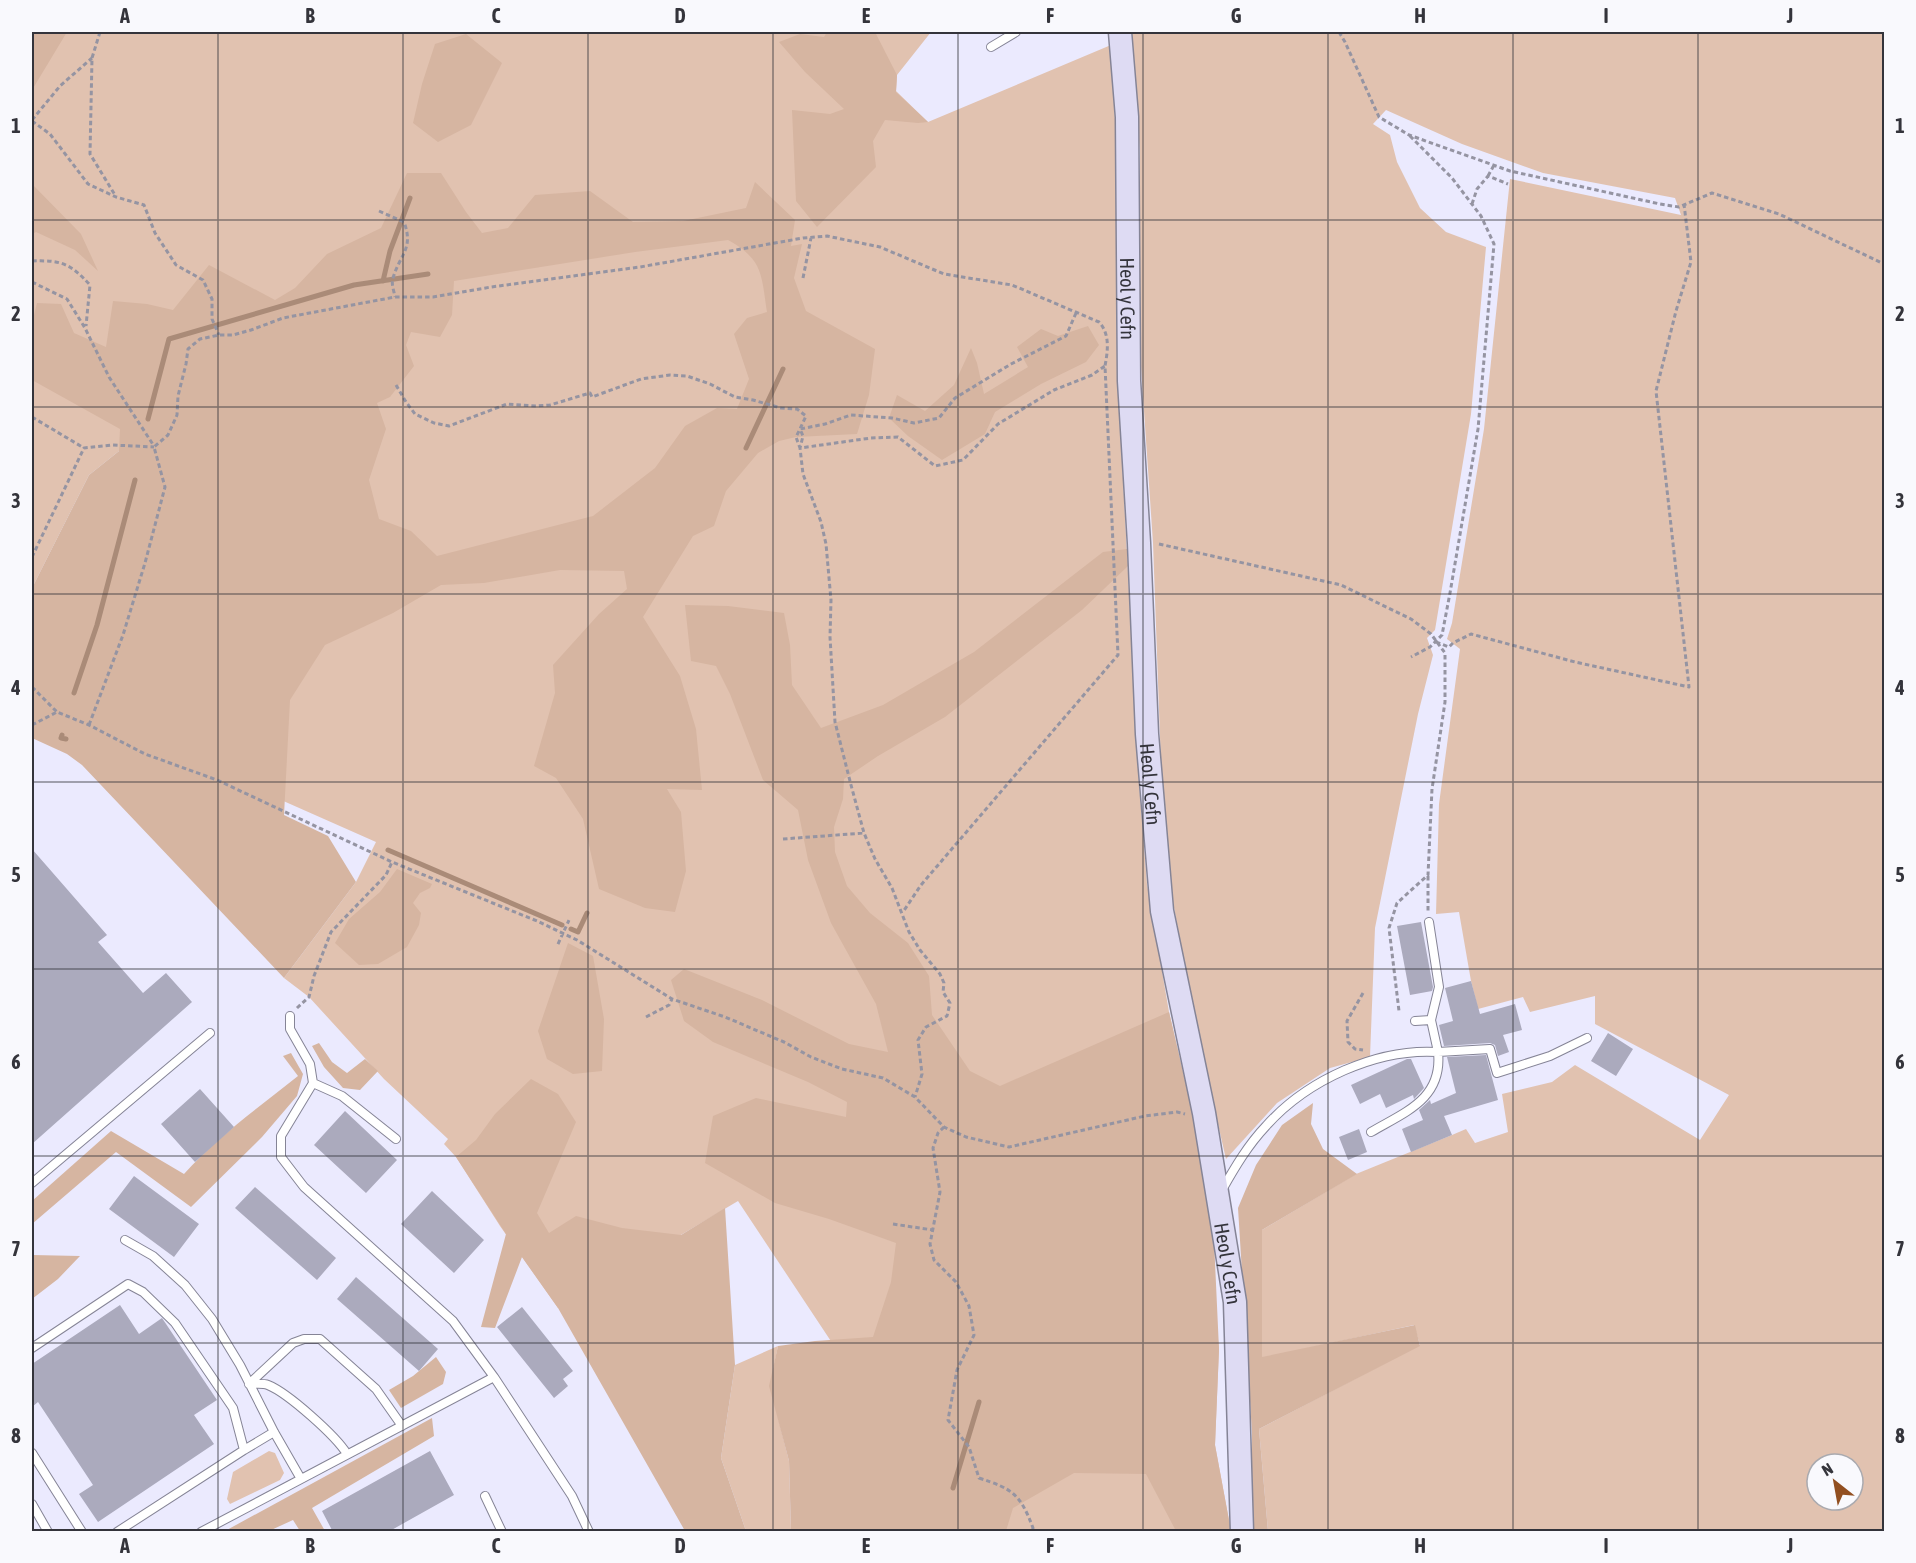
<svg xmlns="http://www.w3.org/2000/svg" width="1916" height="1563" font-family="'Asap Condensed',sans-serif">
  <rect width="100%" height="100%" fill="#ebeafe"/>
  <path fill="#e1c2b0" fill-rule="evenodd" d="M32,32H931L897,75L896,91L928,122L1111,45L1119,193L1121,440L1139,783L1147,884L1169,1012L1198,1137L1219,1349L1215,1445L1231,1531H900L860,1385L738,1201L558,1308L500,1226L456,1157L444,1144L448,1139L384,1079L309,997L284,978L356,882L376,842L229,777L119,451L89,475L32,588Z
    M1130,32H1884V1531H1268L1259,1429L1420,1345L1414,1325L1262,1358V1230L1356,1174L1452,1135L1466,1129L1475,1143L1508,1132L1502,1094L1552,1082L1575,1065L1700,1140L1729,1095L1595,1024V996L1530,1012L1523,997L1478,1009L1471,981L1459,912L1436,914L1439,804L1460,649L1447,639L1452,623L1484,429L1510,179L1681,215L1675,198L1543,173L1462,144L1386,110L1373,124L1390,135L1397,162L1420,208L1446,232L1486,247L1471,414L1435,630L1427,638L1433,655L1418,714L1375,928L1370,1057L1330,1068L1277,1103L1226,1159L1198,1037L1170,886L1162,793L1153,543L1140,352V151ZM1817,1464H1853V1500H1817Z
    M778,1346L770,1386L789,1461L791,1531H746L721,1458L735,1365Z
    M269,1451L275,1453L284,1473L280,1480L230,1504L227,1499L233,1472Z"/>
  <path fill="#d6b5a1" fill-rule="evenodd" d="M32,32H67L32,90Z
    M827,32H875L897,75L896,92L928,122L918,123L885,120L873,141L876,167L817,227L796,201L792,110L830,114L844,109L805,72L779,42L800,34L824,37Z
    M466,34L502,63L471,125L438,142L413,123L422,84L435,44Z
    M407,173H441L466,212L482,233L508,228L535,195L590,191L633,222L683,221L746,208L755,182L795,220L791,246L802,244L794,278L806,311L875,349L869,395L857,434L796,437L779,441L758,453L726,491L714,526L693,536L643,617L680,676L696,729L702,790L667,789L681,812L686,871L675,912L645,908L599,889L583,819L556,778L534,766L555,693L553,665L599,614L627,589L624,571L560,570L484,583L441,585L393,613L325,645L290,700L284,815L328,836L356,882L284,978L82,765L67,754L32,738V588L89,475L119,451L120,429L32,380V323L37,303L61,304L74,333L106,347L113,301L147,304L173,310L209,265L275,300L295,288L327,254L381,228ZM728,240C764,260 761,275 767,312L747,318L734,334L749,379L737,409L717,408L685,426L655,468L593,516L437,556L411,531L379,519L369,480L386,429L377,403L390,397L414,366L406,345L411,332L440,337L452,315L454,281L635,252Z
    M32,184L81,234L98,271L75,250L36,232L32,234Z
    M1088,326L1099,345L1086,362L1041,384L995,412L985,434L942,460L908,436L889,418L897,395L925,411L954,385L971,348L977,363L984,394L1028,367L1017,347L1041,329L1058,336Z
    M1127,549L1128,566L1082,610L945,717L878,756L844,779L843,799L834,827L835,852L847,886L870,913L908,943L929,976L932,1015L970,1071L1000,1086L1169,1012L1198,1137L1213,1219L1219,1349L1215,1445L1231,1531H1176L1146,1474L1074,1473L1013,1508L1006,1531H791L789,1461L769,1386L778,1346L815,1341L873,1337L891,1282L896,1243L829,1219L775,1203L705,1163L713,1116L756,1098L846,1117L847,1102L808,1082L713,1042L684,1021L671,980L684,969L762,1000L849,1044L888,1052L876,1004L831,923L808,860L798,810L763,780L730,694L716,666L691,661L685,605L728,606L784,613L790,645L792,685L821,728L883,705L974,652L1103,552Z
    M397,869L432,884L430,888L420,893L413,903L421,913L419,925L407,947L378,964L359,965L335,943L349,919L380,892Z
    M568,943L593,956L604,1019L602,1071L573,1074L547,1059L538,1031Z
    M319,1043L332,1062L347,1073L365,1059L378,1071L360,1090L343,1088L324,1067L312,1046Z
    M291,1053L303,1074L297,1096L262,1137L191,1207L116,1152L32,1224V1201L111,1131L184,1174C217,1137 259,1107 298,1076L283,1056Z
    M531,1079L558,1094L576,1122L537,1213L549,1233L576,1216L622,1228L681,1235L725,1208L735,1365L721,1458L746,1531H685L558,1308L522,1257L495,1328L481,1327L506,1234L456,1157L476,1140L495,1114Z
    M1313,1103L1311,1124L1323,1149L1357,1174L1262,1230V1357L1415,1325L1420,1346L1259,1429L1268,1531H1251L1252,1433L1238,1208L1256,1165L1282,1125Z
    M32,1255L80,1256L58,1279L32,1299Z
    M436,1357L446,1372L443,1384L401,1408L389,1390L413,1376Z
    M432,1418L434,1436L312,1508L325,1531H300L293,1520L269,1531H225Z"/>
  <g fill="none" stroke-linecap="round" stroke-linejoin="round">
    <path stroke="#aa8b78" stroke-width="5" d="M383,281L390,251L410,198
      M148,419L169,339L354,285L428,274
      M746,448L783,369
      M74,693L97,625L135,480
      M62,735L61,738L66,739
      M388,850L562,925
      M571,929L578,932L587,913
      M953,1488L979,1402"/>
  </g>
  <path fill="#abaabd" d="M32,849L107,935L98,942L143,993L166,973L192,1002L32,1144Z
    M1421,922L1433,987L1432,991L1410,995L1397,926Z
    M1471,981L1480,1014L1515,1004L1522,1030L1503,1035L1509,1052L1498,1056L1495,1045L1490,1043L1444,1046L1439,1025L1453,1021L1445,988Z
    M1608,1033L1633,1049L1616,1076L1591,1061Z
    M1486,1055L1498,1100L1444,1116L1452,1135L1411,1152L1402,1129L1423,1120L1419,1110L1430,1100L1431,1104L1456,1093L1447,1057Z
    M1407,1059H1411L1424,1088L1415,1098L1414,1099L1413,1095L1386,1108L1380,1094L1360,1104L1351,1085Z
    M200,1089L234,1127L195,1162L161,1124Z
    M345,1111L397,1160L366,1193L314,1145Z
    M1359,1129L1367,1152L1348,1160L1339,1137Z
    M134,1176L199,1224L174,1257L109,1209Z
    M255,1187L336,1258L317,1280L235,1208Z
    M432,1191L484,1240L454,1273L401,1224Z
    M356,1277L438,1349L419,1371L337,1299Z
    M120,1305L139,1334L162,1318L217,1400L194,1415L214,1444L98,1522L79,1494L93,1485L38,1402L32,1407V1364Z
    M522,1307L573,1371L563,1379L568,1386L554,1398L497,1327Z
    M430,1451L454,1495L388,1532H333L322,1511Z"/>
  <g fill="none" stroke-linecap="round" stroke-linejoin="round">
    <defs>
      <path id="lane" d="M991,47L1016,32
        M290,1016V1029L310,1064L313,1083L281,1136V1157L304,1187L453,1321L494,1377L572,1496L589,1532
        M1415,1021L1431,1020
        M313,1083L342,1096L396,1139
        M1371,1132C1405,1112 1443,1099 1438,1052L1490,1049L1497,1073L1550,1056L1587,1038
        M32,1183L210,1033
        M1222,1190C1235,1167 1248,1145 1266,1126C1307,1080 1377,1048 1438,1052L1431,1020L1439,987L1429,922
        M125,1240L153,1256L185,1285L212,1319L240,1365L274,1432L301,1479
        M32,1348L128,1284L143,1292L175,1323L233,1408L244,1450L117,1532
        M249,1384L293,1343L304,1339H320L376,1389L402,1426
        M249,1384C256,1384 263,1383 268,1385C288,1393 336,1436 347,1454
        M244,1450L274,1432
        M32,1453L82,1532
        M485,1496L502,1532
        M32,1504L48,1532
        M201,1532L494,1377"/>
      <g id="secondary">
        <path id="s1" d="M1120,32L1127,117L1129,381L1139,543L1147,734L1162,911L1204,1113L1235,1302L1242,1532"/>
      </g>
    </defs>
    <use href="#lane" stroke="#858496" stroke-width="10"/>
    <use href="#secondary" stroke="#858496" stroke-width="25"/>
    <path stroke="#9594a2" stroke-width="3" stroke-dasharray="4.5 3" stroke-linecap="butt" d="M100,32L92,58L90,154L115,195
      M1339,32L1345,42L1379,117L1409,135L1510,171L1660,204L1679,207L1712,193L1779,214L1884,264
      M32,120L60,86L92,58
      M32,121L50,134L88,184L116,197L144,205L155,233L176,265L203,280L212,299V319L219,335
      M1410,136L1452,178L1481,216L1494,244L1478,429L1450,593L1442,635L1430,647L1411,657
      M1488,176L1494,165
      M1472,204L1477,189L1488,176L1508,184
      M379,211L404,222C414,249 400,254 393,278C391,284 394,291 395,297
      M32,261C61,260 70,263 90,285L86,326
      M803,278L811,238
      M32,282L67,299L85,328L109,377L154,446
      M1076,313L1066,336L1011,364L955,398L939,418L914,423L892,418L851,415L825,424L800,429L796,437L800,448L871,438L898,437L935,466L963,460L998,424L1054,390L1092,375L1105,366
      M396,385L406,402L415,414L434,423L449,426L507,404L536,406L550,405L590,393L592,397L641,379L670,375L687,376L710,384L735,397L753,400L781,408L797,409L806,416L800,429L803,436L800,448L803,474L821,522L826,544L831,600L830,637L835,722L851,785L864,833L875,859L892,888L909,932L920,950L940,974L944,983L943,992L950,1003L947,1016L926,1027L918,1040L922,1074L915,1097
      M32,417L84,448
      M1159,544L1341,585L1411,619L1431,634L1445,653V702L1432,789L1428,875L1397,903L1389,928L1399,1011
      M32,557L84,448L112,445L154,447
      M1436,642L1449,647L1453,643L1471,634L1575,662L1689,687L1656,391L1676,311L1691,262L1684,204
      M32,687L57,712
      M32,725L57,712L89,725L145,754L217,780L392,862L537,921L577,940L672,999L725,1017L784,1042L811,1057L842,1069L883,1078L915,1097L944,1127L966,1137L1009,1147L1145,1116L1177,1112L1185,1114
      M89,725L123,635L145,563L165,487L154,447L168,435L177,415L178,396L186,364L188,349L200,339L219,335H233L251,330L283,318L395,297H433L491,287L640,267L803,238L827,236L880,247L944,274L1012,285L1099,322C1110,334 1108,350 1105,366L1118,655L921,885L903,912
      M783,839L864,833
      M1428,876V911
      M558,944L569,920
      M1363,993L1347,1021L1348,1042L1355,1049L1363,1050
      M297,1008L309,997L314,976L331,932L386,875L392,862
      M646,1017L669,1005L672,999
      M944,1127L938,1133L933,1148L940,1192L930,1244L934,1260L956,1282L969,1306L974,1335L957,1370L948,1420L969,1447L979,1478C1012,1489 1020,1493 1033,1528L1032,1532
      M893,1224L933,1230"/>
    <use href="#lane" stroke="#fff" stroke-width="8"/>
    <use href="#secondary" stroke="#dedbf3" stroke-width="22"/>
  </g>
  <path fill="none" stroke="#34343b" stroke-width="1.5" stroke-opacity="0.55" d="M218,32V1532M403,32V1532M588,32V1532M773,32V1532M958,32V1532M1143,32V1532M1328,32V1532M1513,32V1532M1698,32V1532M32,220H1884M32,407H1884M32,594H1884M32,782H1884M32,969H1884M32,1156H1884M32,1343H1884"/>
  <g text-anchor="middle" dominant-baseline="central" stroke-width="4.5" stroke-linejoin="round" paint-order="stroke">
    <g font-size="20" fill="#34343b" stroke="#f9f9fd">
      <text stroke="none"><textPath href="#s1" startOffset="267">Heol y Cefn</textPath></text>
      <text stroke="none"><textPath href="#s1" startOffset="753">Heol y Cefn</textPath></text>
      <text stroke="none"><textPath href="#s1" startOffset="1239">Heol y Cefn</textPath></text>
    </g>
  </g>
  <rect width="1916" height="1563" fill="none" stroke="#f9f9fd" stroke-width="66"/>
  <g transform="translate(1835 1482) rotate(329)"><circle r="28" fill="#f9f9fd" stroke="#aaaaaf" stroke-width="1.5"/>
  <path d="M0-4.5L10 22L0 15L-10 22Z" fill="#924f20"/>
  <text y="-9" font-size="16" font-weight="bold" text-anchor="middle" fill="#34343b">N</text>
  </g>
  <rect x="33" y="33" width="1850" height="1497" fill="none" stroke="#34343b" stroke-width="2"/>
  <g font-size="20" text-anchor="middle" font-weight="bold" fill="#34343b">
    <text x="125" y="23">A</text>
    <text x="310" y="23">B</text>
    <text x="496" y="23">C</text>
    <text x="680" y="23">D</text>
    <text x="866" y="23">E</text>
    <text x="1050" y="23">F</text>
    <text x="1236" y="23">G</text>
    <text x="1420" y="23">H</text>
    <text x="1606" y="23">I</text>
    <text x="1790" y="23">J</text>
    <text x="16" y="133">1</text>
    <text x="1900" y="133">1</text>
    <text x="16" y="321">2</text>
    <text x="1900" y="321">2</text>
    <text x="16" y="508">3</text>
    <text x="1900" y="508">3</text>
    <text x="16" y="695">4</text>
    <text x="1900" y="695">4</text>
    <text x="16" y="882">5</text>
    <text x="1900" y="882">5</text>
    <text x="16" y="1069">6</text>
    <text x="1900" y="1069">6</text>
    <text x="16" y="1256">7</text>
    <text x="1900" y="1256">7</text>
    <text x="16" y="1443">8</text>
    <text x="1900" y="1443">8</text>
    <text x="125" y="1553">A</text>
    <text x="310" y="1553">B</text>
    <text x="496" y="1553">C</text>
    <text x="680" y="1553">D</text>
    <text x="866" y="1553">E</text>
    <text x="1050" y="1553">F</text>
    <text x="1236" y="1553">G</text>
    <text x="1420" y="1553">H</text>
    <text x="1606" y="1553">I</text>
    <text x="1790" y="1553">J</text>
  </g>
</svg>
